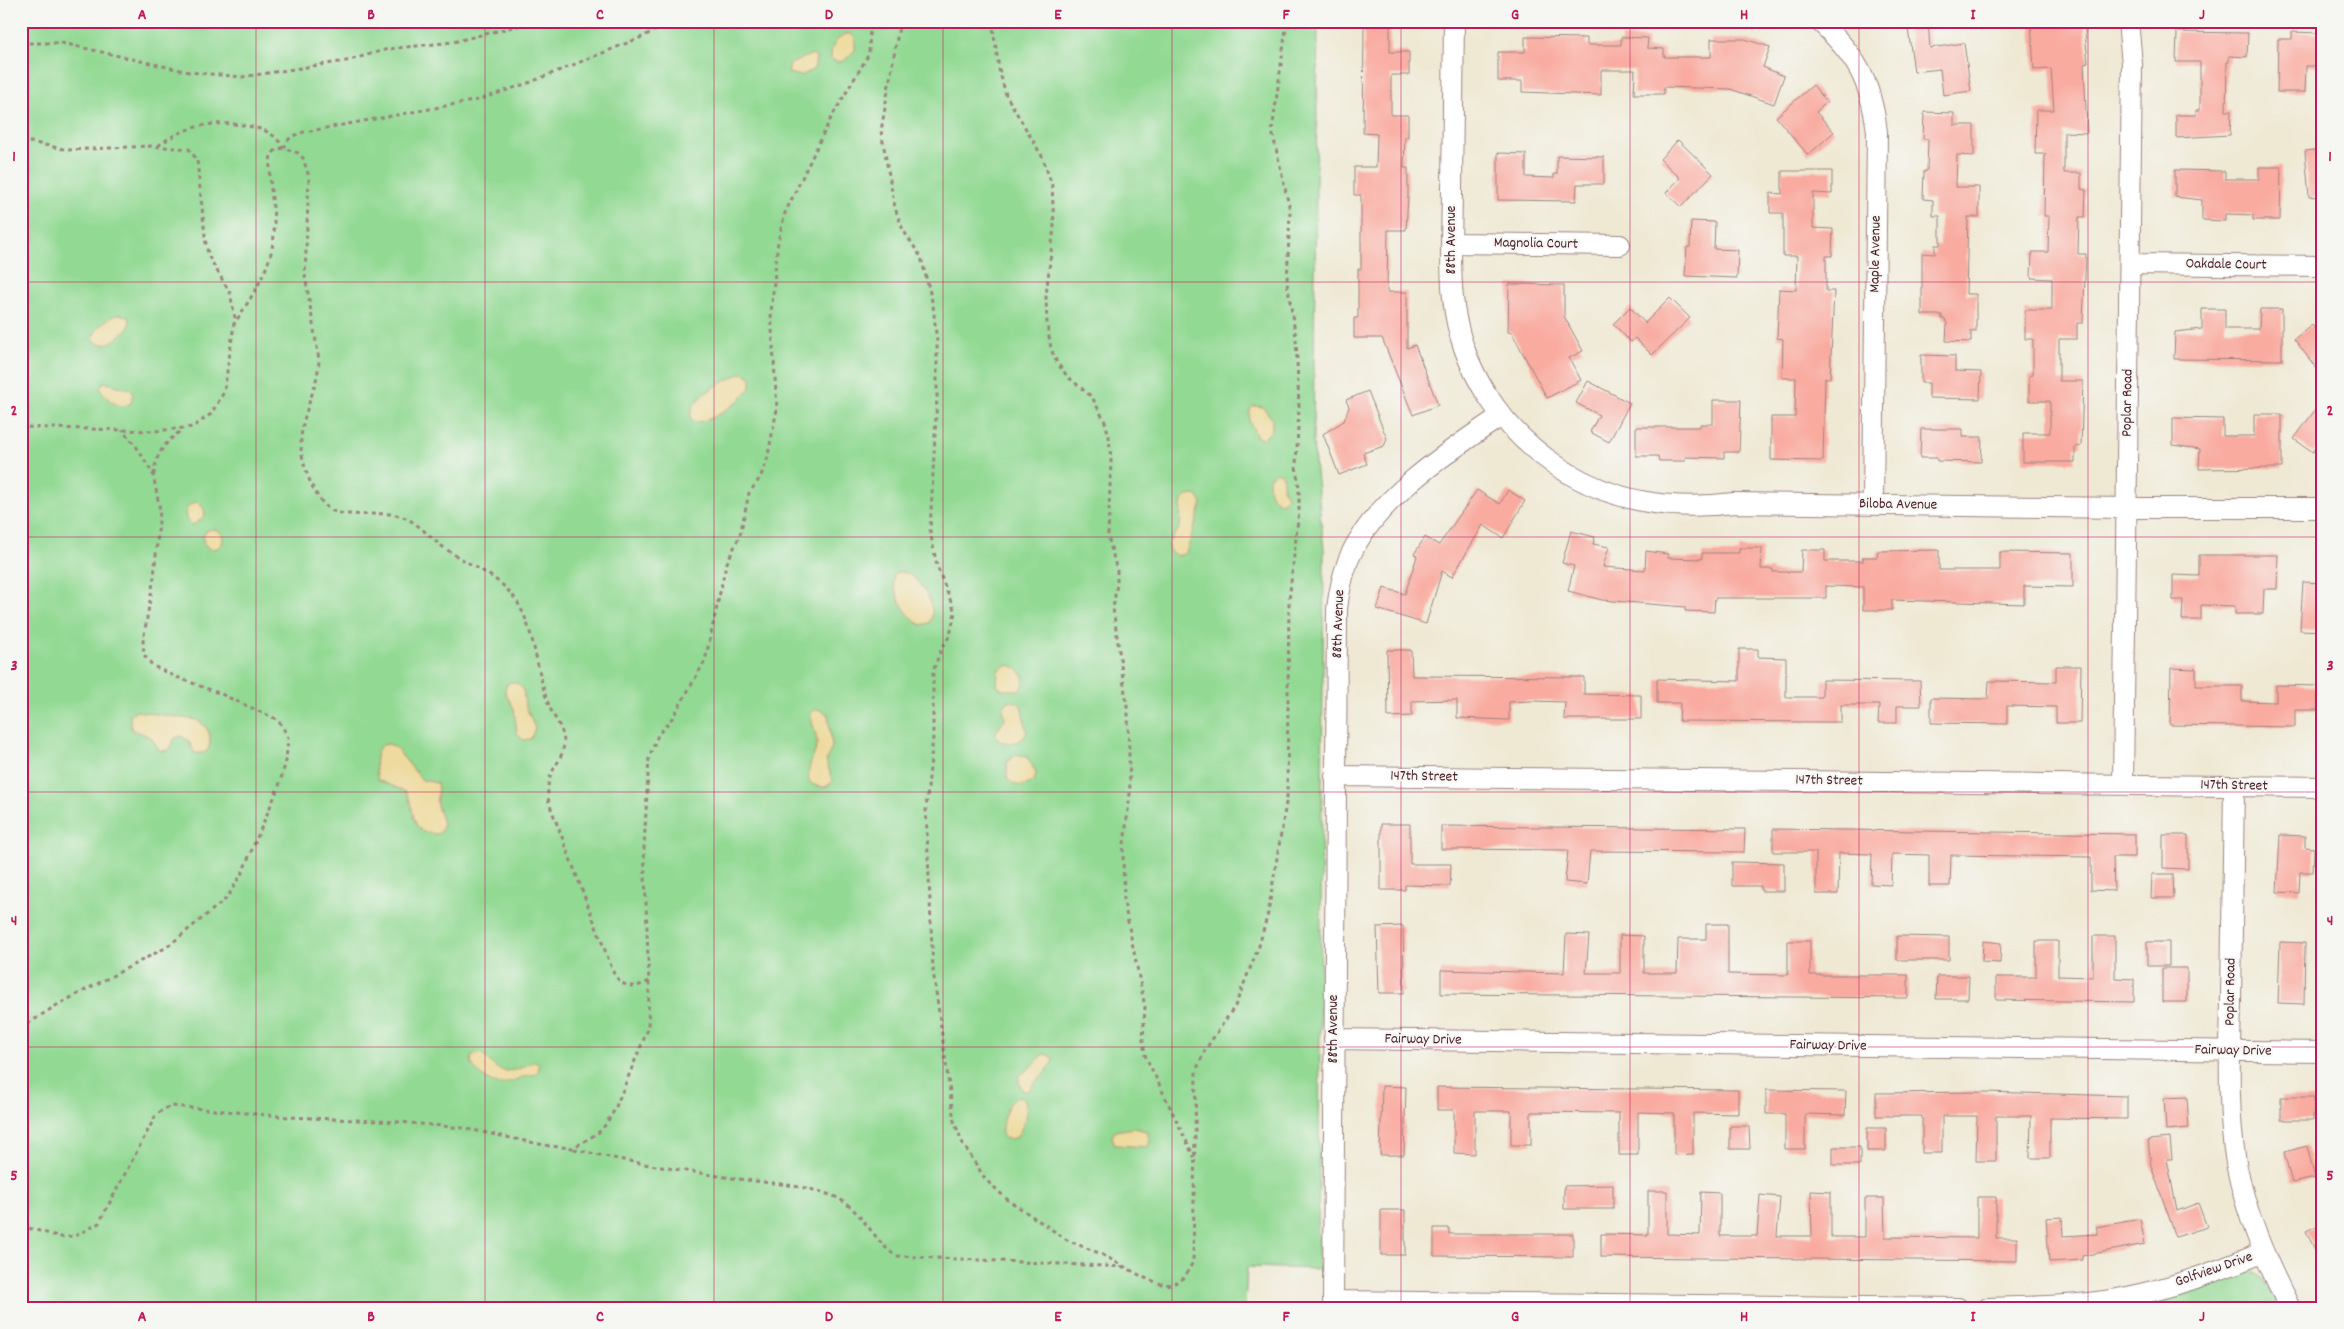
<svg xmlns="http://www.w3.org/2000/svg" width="2344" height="1329" font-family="Dekko,sans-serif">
  <rect width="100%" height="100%" fill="#f6f6f2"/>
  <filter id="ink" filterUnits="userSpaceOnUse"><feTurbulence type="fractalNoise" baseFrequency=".02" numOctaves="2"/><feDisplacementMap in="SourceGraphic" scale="10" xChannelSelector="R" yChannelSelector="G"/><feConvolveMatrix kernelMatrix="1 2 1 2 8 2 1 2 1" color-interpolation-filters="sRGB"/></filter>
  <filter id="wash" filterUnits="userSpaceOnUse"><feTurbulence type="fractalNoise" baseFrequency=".0096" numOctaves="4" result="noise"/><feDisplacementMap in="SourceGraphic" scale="20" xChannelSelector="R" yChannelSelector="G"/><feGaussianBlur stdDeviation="1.12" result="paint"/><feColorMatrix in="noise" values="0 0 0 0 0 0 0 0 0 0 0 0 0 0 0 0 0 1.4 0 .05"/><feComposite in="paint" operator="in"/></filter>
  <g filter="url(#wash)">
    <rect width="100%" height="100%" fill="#efe9d4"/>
    <path fill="#92d993" stroke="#6e7c5f" d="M21,21H1318L1313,443L1324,550L1318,1269L1247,1267L1245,1308H21Z
      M2254,1271L2264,1279L2278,1308H2128L2200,1290Z"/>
    <path fill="#eeda9e" stroke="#9c7c64" d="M846,34H852L855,38V50L844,61L838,62L831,59C830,47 836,38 846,34Z
      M810,55H814L816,58L814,69L801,76L788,73L790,64Z
      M120,314L130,318L129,327C120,336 105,352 93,340C94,327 109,317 120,314Z
      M744,373L751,377V386C744,400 705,429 691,420C687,397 723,383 739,374Z
      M103,382L130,389L133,393L131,403C119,411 106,399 100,389Z
      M1253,406L1263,407L1272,419V431L1263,439L1257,437L1249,420L1250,410Z
      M1277,472L1283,475V488L1287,496L1283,503C1270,502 1267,486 1270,476Z
      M1196,495L1202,503L1186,553L1177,556L1169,551L1168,544L1180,527L1181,504L1186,496Z
      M198,502L204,509L205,516L195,524L191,525L186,519C184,510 188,503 198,502Z
      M203 539a10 10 0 1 1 20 0a10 10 0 1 1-20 0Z
      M897,572C901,572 906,572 909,574C921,582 940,609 929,623L921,625C907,619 890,589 894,574Z
      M1007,665C1018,667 1026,674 1023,686L1019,690H1002L997,685L998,670Z
      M511,682L517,683L523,689L525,705L535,728L531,739L523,740L517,733L514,709L505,692L506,685Z
      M1008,701L1017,702L1021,706L1027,731C1024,743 1009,745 999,741L995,734L1005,719L1003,708Z
      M818,709L828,714L832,747L826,761L833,781L826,787C793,788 816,756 817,744C817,733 810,723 811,712Z
      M136,711L197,720C209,727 213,737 208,750L203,753H194L189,741L181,736L175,738L169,750L160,751L151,737L131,729L130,715Z
      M389,744L395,747L422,780L437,783C439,790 436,797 437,804C438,815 449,825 438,834C407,835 417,810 406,792L378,780C375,769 373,753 382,745Z
      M1017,754L1027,757L1036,772L1035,780C1027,787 1014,788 1007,778V762Z
      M481,1053L495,1067L504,1071L516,1070L535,1061L538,1063L539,1069C536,1076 533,1074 526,1076C504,1083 499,1091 479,1073C473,1068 470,1063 472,1056Z
      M1046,1054L1053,1058C1053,1069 1035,1079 1029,1091H1023L1019,1083V1076L1035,1064L1041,1055Z
      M1019,1097L1025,1100C1029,1111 1023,1129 1016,1138L1005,1139L1002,1134C1001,1122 1007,1100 1019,1097Z
      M1133,1128L1147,1131L1150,1141L1148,1147L1115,1145L1112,1137L1115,1131Z"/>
    <g id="blocks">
      <path fill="#f9aba0" d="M1907,21H1928L1930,48L1964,43L1971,91L1943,95L1940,69L1914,72Z
        M2031,21H2084L2088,63L2084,64L2087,133L2064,132V173H2081V189L2086,190L2085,217H2079L2078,254H2086L2083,323H2077V339H2059V381H2083L2081,446L2075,447V462H2023V433H2050V401H2029V376L2033,375V339H2025V310H2052V279L2031,278L2032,252H2048L2049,216H2044L2045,154H2035L2036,110H2054L2051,69L2034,70Z
        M1364,25H1390V52H1409V75H1391V115H1408V137H1405L1404,168H1408V196L1406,230H1388L1387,292H1407V348L1415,345L1438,405L1413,415L1382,338H1354V318H1358V269H1361V195H1354V167H1376L1377,134L1363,133Z
        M2177,32L2248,33L2247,57L2229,56V62H2227L2226,111H2231L2230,135L2176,138V115H2196V110H2200V62H2176Z
        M2292,32L2320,33V66H2306L2305,92H2277L2278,39H2292Z
        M1525,37L1587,38V45H1621V37L1648,38L1647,48L1664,49V57H1711V39H1745L1770,47L1763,67L1784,76L1774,104L1730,89L1664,87V94H1634L1635,70H1601V95L1522,92V81H1498V52H1525Z
        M1813,85L1827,102L1816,112L1834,132L1808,155L1776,117Z
        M1924,112L1954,113V125H1974V156L1957,155L1956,187H1979V217H1968L1966,294H1976V332L1971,331V342L1946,341L1947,324L1945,319H1942V315H1922V253L1935,254V245H1940V216H1933V200L1923,199L1924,171H1927L1928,139H1923Z
        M1678,140L1713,174L1681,207L1666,193L1680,178L1660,159Z
        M2323,149V196L2309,197L2305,151Z
        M1498,153L1526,154V177L1554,178V174H1557V156L1604,157V184H1577L1576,201L1498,200Z
        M2259,167H2281L2280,220H2253V215L2225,214V221L2202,220V200L2175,197V170L2225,171V179H2259Z
        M1782,171H1832V194L1813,193V228L1833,229L1832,256H1826V291H1834L1830,378H1825L1823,461L1771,460V417H1795L1796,378H1782L1783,339L1777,338L1779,289L1796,290L1797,256H1783V213H1770V193L1782,194Z
        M1691,221L1715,222L1714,249L1738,250L1737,278L1685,276L1687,247H1690Z
        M1509,284L1564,285V316L1583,351L1569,358L1581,380L1547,398L1512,333L1508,332Z
        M1670,298L1690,318L1652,355L1635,338L1631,342L1613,324L1630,307L1645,323Z
        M2202,309H2225V329H2259L2260,309H2282V360L2174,359L2175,332L2202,329Z
        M2312,325L2323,339V377L2294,339Z
        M1921,355L1955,356V371L1981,372L1980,399L1929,398V383H1921Z
        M1588,381L1630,403L1609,442L1590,432L1599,415L1576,403Z
        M1368,391L1387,439L1384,446L1363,453L1367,464L1339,475L1323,434L1344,421L1349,407L1346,400Z
        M2323,399V439L2313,452L2294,439Z
        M1713,400H1741L1739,452H1724V458L1685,457V461H1659L1658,456H1636V427H1700V424H1713Z
        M2254,414H2282V468L2199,469L2200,449L2173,445V418L2223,419V436H2254Z
        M1921,429H1963V437H1982L1981,462L1937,461V458H1920Z
        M1477,490L1500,504L1508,490L1525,501L1503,538L1483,525L1452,577L1442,571L1426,624L1377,609L1384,588L1405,594L1417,556L1414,554L1425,537L1439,545Z
        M1571,531L1595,537L1593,544L1609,547L1603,567L1645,570L1646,551L1668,554V558L1702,559V553H1739V548H1762L1761,569H1773V572H1801L1802,550H1825V561H1863V557H1877L1878,551L1939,550V570H2000V552L2073,553V587L2024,586V604L1892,600V610H1863V587L1826,586V598H1715L1714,612L1685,611V607L1602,600L1568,591L1574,566L1562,563Z
        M2199,555H2278L2277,589H2264L2263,614H2235V606L2201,605V620H2182L2183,600H2173V575L2199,576Z
        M2303,582L2323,583V631L2300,630Z
        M1739,649H1758V657L1786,658V697H1822V680L1920,681L1921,706H1897V723H1878L1879,705H1841V722H1822L1679,721L1680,703H1657V679L1739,681Z
        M1387,650H1411L1412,676L1584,677V694L1641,695V719H1564L1565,702L1532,701L1509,702V720L1457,718V700L1412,701V716L1388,717Z
        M2056,666H2081L2080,723H2056V707L2007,706V724L1931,723V698L1988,699L1989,681L2056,682Z
        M2171,668L2196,669V686H2242V701L2276,702V685L2318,686V710H2295V727L2170,725Z
        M1381,824H1410V864H1451L1450,886L1405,885V890H1381Z
        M1441,826L1745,829L1744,852L1590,851L1587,884L1565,882L1568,850L1441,849Z
        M1773,829L2135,834V857H2113L2114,891L2091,890V857L1951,855L1950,886H1929V855L1892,854L1891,885L1871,884L1872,854L1839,853L1838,894H1816V852H1773Z
        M2163,835H2188V869L2163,868Z
        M2280,835L2305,836V847L2314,848L2313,872H2300L2299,893L2277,892Z
        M1732,862L1784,863V891H1761V886H1732Z
        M2152,874H2173L2174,898H2151Z
        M1706,924H1728V974L1788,975V941H1810V975H1908V998L1441,994V970L1564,973L1566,934L1589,935L1586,973H1620V935L1644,936V973H1677L1678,939H1706Z
        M1403,926L1404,993H1379L1377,927Z
        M1897,936L1949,937V960H1897Z
        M2093,936H2115V978L2134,979V1002L1996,1000V977H2036V941H2058V976L2093,977Z
        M1983,941L2001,943L2000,963L1982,962Z
        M2147,942H2169V966H2147Z
        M2280,942L2305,943L2304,1004L2278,1003Z
        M2162,968H2187V1002H2162Z
        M1937,976H1969L1968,999H1936Z
        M1382,1086L1406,1087L1404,1155H1380Z
        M1437,1087L1738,1090V1114L1693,1113V1154L1674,1155V1113L1638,1112V1155H1619V1113L1531,1112V1145H1511V1111H1475V1154L1454,1153V1110H1437Z
        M1766,1090L1846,1091L1845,1115L1805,1114V1149H1785V1114H1766Z
        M1984,1092L2127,1096V1119L2050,1118V1158H2030L2031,1116H1996V1161H1976L1977,1116H1942V1153H1922V1116H1876V1093Z
        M2187,1097L2189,1128L2166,1130L2164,1098Z
        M2281,1097H2314L2313,1120H2281Z
        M1730,1126H1749L1750,1149H1730Z
        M1867,1128H1886V1151H1867Z
        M2170,1138L2172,1159H2167L2177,1211L2198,1203L2207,1227L2176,1237L2151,1166L2148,1140Z
        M2307,1146L2315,1178L2292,1183L2284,1152Z
        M1833,1147H1860V1165H1833Z
        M1613,1185V1209H1564V1186Z
        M1648,1191H1667V1234L1700,1235L1701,1192L1720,1193V1236H1757L1760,1195L1780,1197L1777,1236H1812L1811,1191L1831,1192V1237H1865V1198H1884L1885,1237L1977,1238V1197H1996V1238H2017V1261L1601,1257V1234L1648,1235Z
        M1381,1210H1405V1255H1381Z
        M2062,1217L2063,1236L2098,1234L2096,1227L2140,1219L2145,1244L2082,1256V1260L2049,1262L2046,1218Z
        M2323,1223V1267L2306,1231Z
        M1434,1228H1449V1234H1573V1257L1434,1256Z"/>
    </g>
  </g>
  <g filter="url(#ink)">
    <use href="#blocks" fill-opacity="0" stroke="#9c8480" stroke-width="1"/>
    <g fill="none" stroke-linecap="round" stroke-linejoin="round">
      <defs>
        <path id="minor" d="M1454,21C1453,77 1453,132 1452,188C1452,224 1449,262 1453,298C1460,368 1501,430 1560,468C1614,503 1672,511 1734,503L2126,508H2322
          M1819,21C1856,55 1871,81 1877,132L1873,505
          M1451,243L1620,245
          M2130,264L2323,266
          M1335,776L2323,787
          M2123,785L2132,64L2128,21
          M2234,786C2233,857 2232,929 2231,1001C2230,1054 2227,1110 2236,1163C2246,1215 2266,1261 2290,1308
          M1334,1039L2323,1052
          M1333,1301L1958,1308
          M1333,1308L1337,609C1339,592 1342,577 1348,561C1371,502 1450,450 1501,416
          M1988,1308C2031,1307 2074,1306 2117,1299C2167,1290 2215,1272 2262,1253"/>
      </defs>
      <use href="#minor" stroke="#9c8480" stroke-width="22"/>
      <path stroke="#9c8480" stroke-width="3" stroke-dasharray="4 4" stroke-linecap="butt" d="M900,21L881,131L895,208L903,230L921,257L933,305L937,342V397L930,531L937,566L955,612L950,635L941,650L933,671V737L926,809L933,970L954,1121L963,1144L986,1180L1008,1200L1067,1240L1101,1254L1145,1278L1164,1285L1173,1284L1184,1278L1193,1262L1196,1071L1205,1050L1235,1006L1259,946L1268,913L1287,797L1289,601L1299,510V488L1296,466L1299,407L1296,338L1287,282L1290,210L1272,131L1287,21
        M992,21L999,69L1006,95L1043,158L1052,186L1054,226L1046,296L1047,324L1051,349L1057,363L1068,377L1092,397L1105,422L1109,436L1111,461L1108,536L1117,571V584L1113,608L1128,714L1130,793L1123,853L1124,902L1145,1007L1143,1040L1145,1055L1194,1157
        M21,43H62L189,72L242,77L346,61L388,49L453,42L537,21
        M21,140L68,150L151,146L189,149L197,160L206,245L209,257L230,293L235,318L224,392L211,414L193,427L155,431L21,427
        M158,146C185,125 215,120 248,126C263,129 276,133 283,148
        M284,148L289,139L299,133L478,100L531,82L642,37L673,21
        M233,326C253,294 276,263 274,224C274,201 267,178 271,155L276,150L284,148L298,153L303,158L309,177L305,275L319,360C318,391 299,416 301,448C303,467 313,496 329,509C335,513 344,514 351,514C367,516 384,511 400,516C417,521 429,537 443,547C467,565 498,574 516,600C536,631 536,674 550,708C555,719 564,730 564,743C562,768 543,769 549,803L614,974C623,988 635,989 649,981
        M154,475C155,453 167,441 183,429
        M21,1028L57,1005L167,947L227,898L242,873L279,786L286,761L288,738L282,725L276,719L221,694L174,676L153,666L144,655L143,641L154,577L160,510L153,474L136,446L122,430
        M574,1149C626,1162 678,1170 732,1178C764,1183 802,1184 833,1196C861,1207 872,1240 896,1256L1125,1267
        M21,1226L61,1237L75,1236L99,1223L155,1117L163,1109L172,1106L289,1117L399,1122L463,1128L549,1146L573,1148L598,1133L606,1124L615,1109L648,1029L649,986L644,847L649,757L658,735L673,717L705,661L726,565L740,535L749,493L760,478L767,460L777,409L771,313L778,241L785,213L831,118L869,54L870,21"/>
      <use href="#minor" stroke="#fff" stroke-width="20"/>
    </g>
  </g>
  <path fill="none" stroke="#c2185b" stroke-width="1" stroke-opacity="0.55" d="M256,21V1308M485,21V1308M714,21V1308M943,21V1308M1172,21V1308M1401,21V1308M1630,21V1308M1859,21V1308M2088,21V1308M21,282H2323M21,537H2323M21,792H2323M21,1047H2323"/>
  <g text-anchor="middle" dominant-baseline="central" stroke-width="4" stroke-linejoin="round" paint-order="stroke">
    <g font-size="15" fill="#4a1f2b" stroke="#f6f6f2">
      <text transform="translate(1452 240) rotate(-90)">88th Avenue</text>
      <text transform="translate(1536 244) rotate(1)">Magnolia Court</text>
      <text transform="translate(1876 254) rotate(-89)">Maple Avenue</text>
      <text transform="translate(2226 265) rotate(1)">Oakdale Court</text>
      <text transform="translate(2128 403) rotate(-89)">Poplar Road</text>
      <text transform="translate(1898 505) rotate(1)">Biloba Avenue</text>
      <text transform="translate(1339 624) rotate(-88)">88th Avenue</text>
      <text transform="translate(1424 777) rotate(1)">147th Street</text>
      <text transform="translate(1829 781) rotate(1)">147th Street</text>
      <text transform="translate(2234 786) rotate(1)">147th Street</text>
      <text transform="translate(2231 992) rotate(-89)">Poplar Road</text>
      <text transform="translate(1334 1029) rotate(-90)">88th Avenue</text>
      <text transform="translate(1423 1040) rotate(1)">Fairway Drive</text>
      <text transform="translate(1828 1046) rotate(1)">Fairway Drive</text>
      <text transform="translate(2233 1051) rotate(1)">Fairway Drive</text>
      <text transform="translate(2214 1270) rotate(-19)">Golfview Drive</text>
    </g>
  </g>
  <rect width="2344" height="1329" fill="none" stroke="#f6f6f2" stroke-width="55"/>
  <rect x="28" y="28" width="2288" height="1274" fill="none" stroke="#c2185b" stroke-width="2"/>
  <g font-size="16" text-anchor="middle" font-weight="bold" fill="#c2185b">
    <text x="142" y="19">A</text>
    <text x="371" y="19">B</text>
    <text x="600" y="19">C</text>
    <text x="829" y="19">D</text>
    <text x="1058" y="19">E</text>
    <text x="1286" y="19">F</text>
    <text x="1515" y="19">G</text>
    <text x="1744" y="19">H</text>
    <text x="1973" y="19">I</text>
    <text x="2202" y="19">J</text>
    <text x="14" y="161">1</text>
    <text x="2330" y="161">1</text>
    <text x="14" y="415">2</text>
    <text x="2330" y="415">2</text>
    <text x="14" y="670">3</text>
    <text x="2330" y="670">3</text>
    <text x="14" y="925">4</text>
    <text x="2330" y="925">4</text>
    <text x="14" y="1180">5</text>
    <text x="2330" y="1180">5</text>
    <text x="142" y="1321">A</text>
    <text x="371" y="1321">B</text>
    <text x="600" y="1321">C</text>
    <text x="829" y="1321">D</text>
    <text x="1058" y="1321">E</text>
    <text x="1286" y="1321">F</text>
    <text x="1515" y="1321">G</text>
    <text x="1744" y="1321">H</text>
    <text x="1973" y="1321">I</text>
    <text x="2202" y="1321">J</text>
  </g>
</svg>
